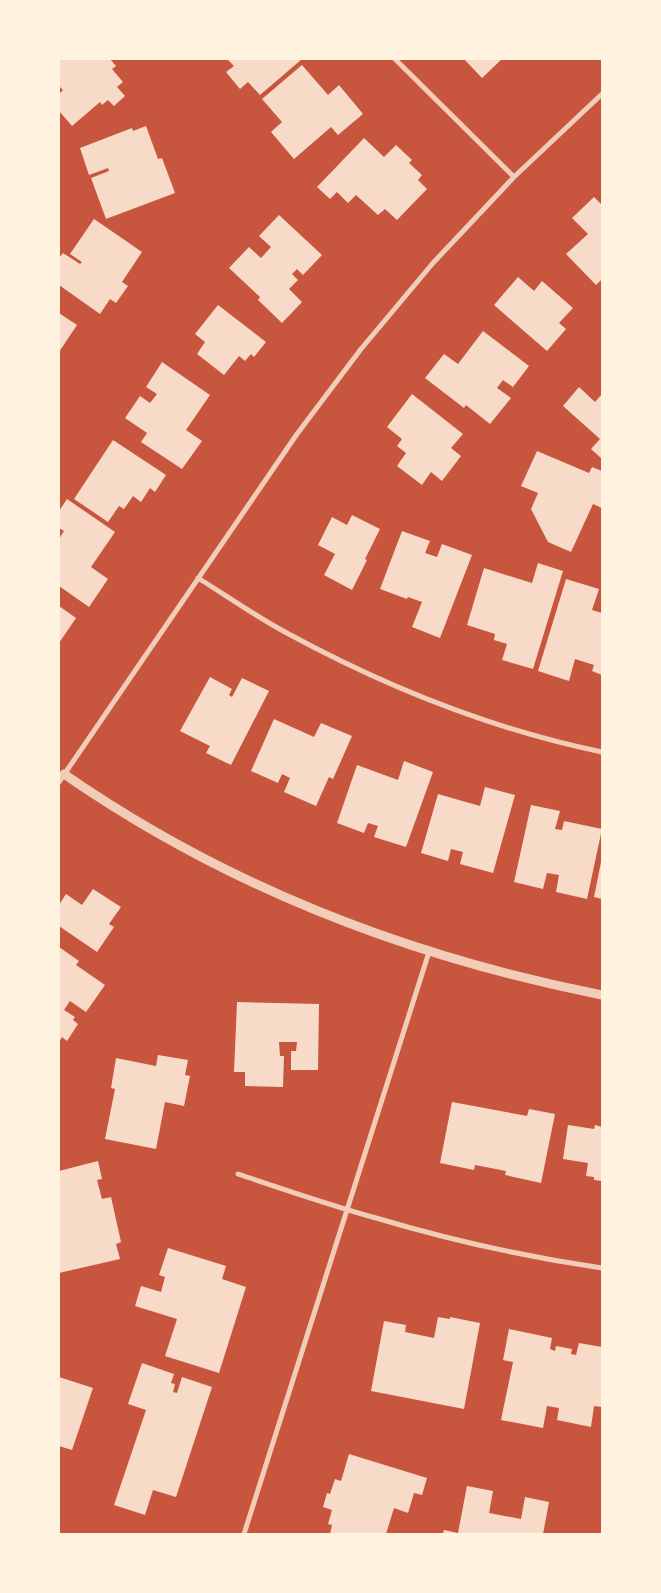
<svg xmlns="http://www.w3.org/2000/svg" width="661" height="1593" font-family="'Alegreya Sans',sans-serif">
  <rect width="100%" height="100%" fill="#c8553d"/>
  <path fill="#f7dbc8" d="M59,59H110L116,66L112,69L123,82L117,87L125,96L114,106L108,100L102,105L100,102L72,126L59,111V94L63,90L59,86Z
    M227,59H302L260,95L248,82L240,89L226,72L234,66Z
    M464,59H502L482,78Z
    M302,65L328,95L339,85L363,114L338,135L331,127L294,159L271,132L282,122L262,99Z
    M146,126L158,159L162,158L175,193L106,219L91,178L109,171L108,168L89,175L80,148L132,128L133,131Z
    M364,138L384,157L396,145L412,160L409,163L422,175L418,180L427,189L397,220L385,209L378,215L356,195L348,203L337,192L330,199L317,187Z
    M594,197L602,205V279L596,285L566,254L588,234L572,218Z
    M279,215L322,255L303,275L297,269L292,274L298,280L289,289L302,302L282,323L258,300L260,297L229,268L249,247L261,258L271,247L259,236Z
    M94,219L142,252L122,282L128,286L116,303L110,299L100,314L59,285V258L63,253L80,264L82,262L70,254Z
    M518,277L534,291L542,281L573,308L559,323L566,329L547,351L494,305Z
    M218,305L266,342L254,357L251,354L245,361L239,356L224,375L197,354L205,342L195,334Z
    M59,313L77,325L59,352Z
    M483,331L529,366L513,387L503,380L497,388L511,398L490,424L466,405L464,408L425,378L444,354L458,364Z
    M162,362L210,395L186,430L202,441L182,469L141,442L147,433L125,418L140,396L150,403L157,394L146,387Z
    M579,387L595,402L602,394V459L591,449L600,439L563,406Z
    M412,394L463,434L451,448L461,456L442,481L431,472L422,485L397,466L406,453L397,446L402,439L387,427Z
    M113,440L166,475L155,492L150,488L141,502L133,496L124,509L119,506L108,522L74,499Z
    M537,451L589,473L592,467L602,471V508L593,504L571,552L548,542L531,509L538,493L521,486Z
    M67,499L115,532L91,567L108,579L89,607L59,586V539L64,531L59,528V511Z
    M352,515L380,529L365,559L367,560L352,590L324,575L335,554L318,545L332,517L347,525Z
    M402,531L430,541L425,553L437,557L442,544L472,555L440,638L412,627L422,602L408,597L407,599L380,589Z
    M538,563L563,571L533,669L502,660L507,644L494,640L495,634L467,625L484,568L532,583Z
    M566,579L599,589L592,610L602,613V675L592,671L594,665L575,659L569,681L538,671Z
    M59,606L76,618L59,643Z
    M210,677L232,689L229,695L232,697L242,678L269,691L231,765L206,753L210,746L180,731Z
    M274,719L314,737L321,723L352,736L333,779L329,777L316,806L284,792L290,778L282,774L278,783L251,771Z
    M404,761L433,772L406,847L374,837L378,826L368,823L364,833L337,823L357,765L398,780Z
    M485,787L515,795L493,873L460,864L463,852L451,849L448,861L421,853L438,794L480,806Z
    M531,805L560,811L555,829L562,830L564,821L602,829L587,899L556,892L559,875L547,873L543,889L514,882Z
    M601,862H602V899L594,897Z
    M93,889L121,907L109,924L114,927L97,952L59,926V905L66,894L82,905Z
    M59,947L79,961L76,965L105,985L86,1012L70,1001L64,1010L75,1017L73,1020L78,1024L67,1041L62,1037L59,1042Z
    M237,1002L319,1004L318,1070H291V1051H296L297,1042H279L280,1056H284L283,1087L245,1086V1072H234Z
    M158,1055L188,1060L185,1075L190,1076L184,1106L165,1102L156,1149L105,1139L115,1089L111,1088L116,1058L156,1066Z
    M452,1102L527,1116L529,1109L555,1114L541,1183L505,1175L506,1171L475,1165L474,1170L440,1163Z
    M568,1125L594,1129L595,1125L602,1127V1181L594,1180V1177L586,1176L588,1163L563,1159Z
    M98,1161L102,1179L97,1180L102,1199L111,1197L121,1242L116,1244L120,1259L59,1273V1171Z
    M168,1248L226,1266L222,1279L246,1287L219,1373L165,1356L177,1319L135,1306L141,1286L161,1292L165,1277L159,1275Z
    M438,1317L450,1319V1317L480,1323L464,1409L371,1391L384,1321L406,1325L405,1332L434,1338Z
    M509,1329L552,1338L550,1349L555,1351L556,1346L572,1349L571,1354L576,1355L579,1343L602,1347V1407L594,1406L591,1427L557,1420L559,1408L547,1406L543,1428L501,1420L513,1362L503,1360Z
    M142,1363L174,1374L171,1383L175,1384L173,1392L177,1393L182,1377L212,1387L176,1497L153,1490L145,1515L114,1505L146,1410L128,1404Z
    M59,1377L93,1388L72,1450L59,1446Z
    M349,1454L427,1478L422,1495L414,1493L408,1513L394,1508L386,1534H330L332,1525L328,1524L332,1510L323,1507L327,1493L330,1494L335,1479L341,1481Z
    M467,1486L493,1491L489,1513L521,1519L525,1497L549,1502L543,1534H443L444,1530L458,1533Z"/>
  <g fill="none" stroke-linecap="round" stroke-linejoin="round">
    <path stroke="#f1ccb7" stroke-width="5" d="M395,59L514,177
      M198,578C227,596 255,616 285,632C384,686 491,729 602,752
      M59,782L297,434L361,349L433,263L514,177L602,94
      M238,1174C283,1189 329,1205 376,1218C450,1240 526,1257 602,1268
      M244,1534L429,952"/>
    <path stroke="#f1ccb7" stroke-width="9" d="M64,774C227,887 409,957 602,995"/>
  </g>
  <rect width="661" height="1593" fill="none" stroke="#fff3e0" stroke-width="120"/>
</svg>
